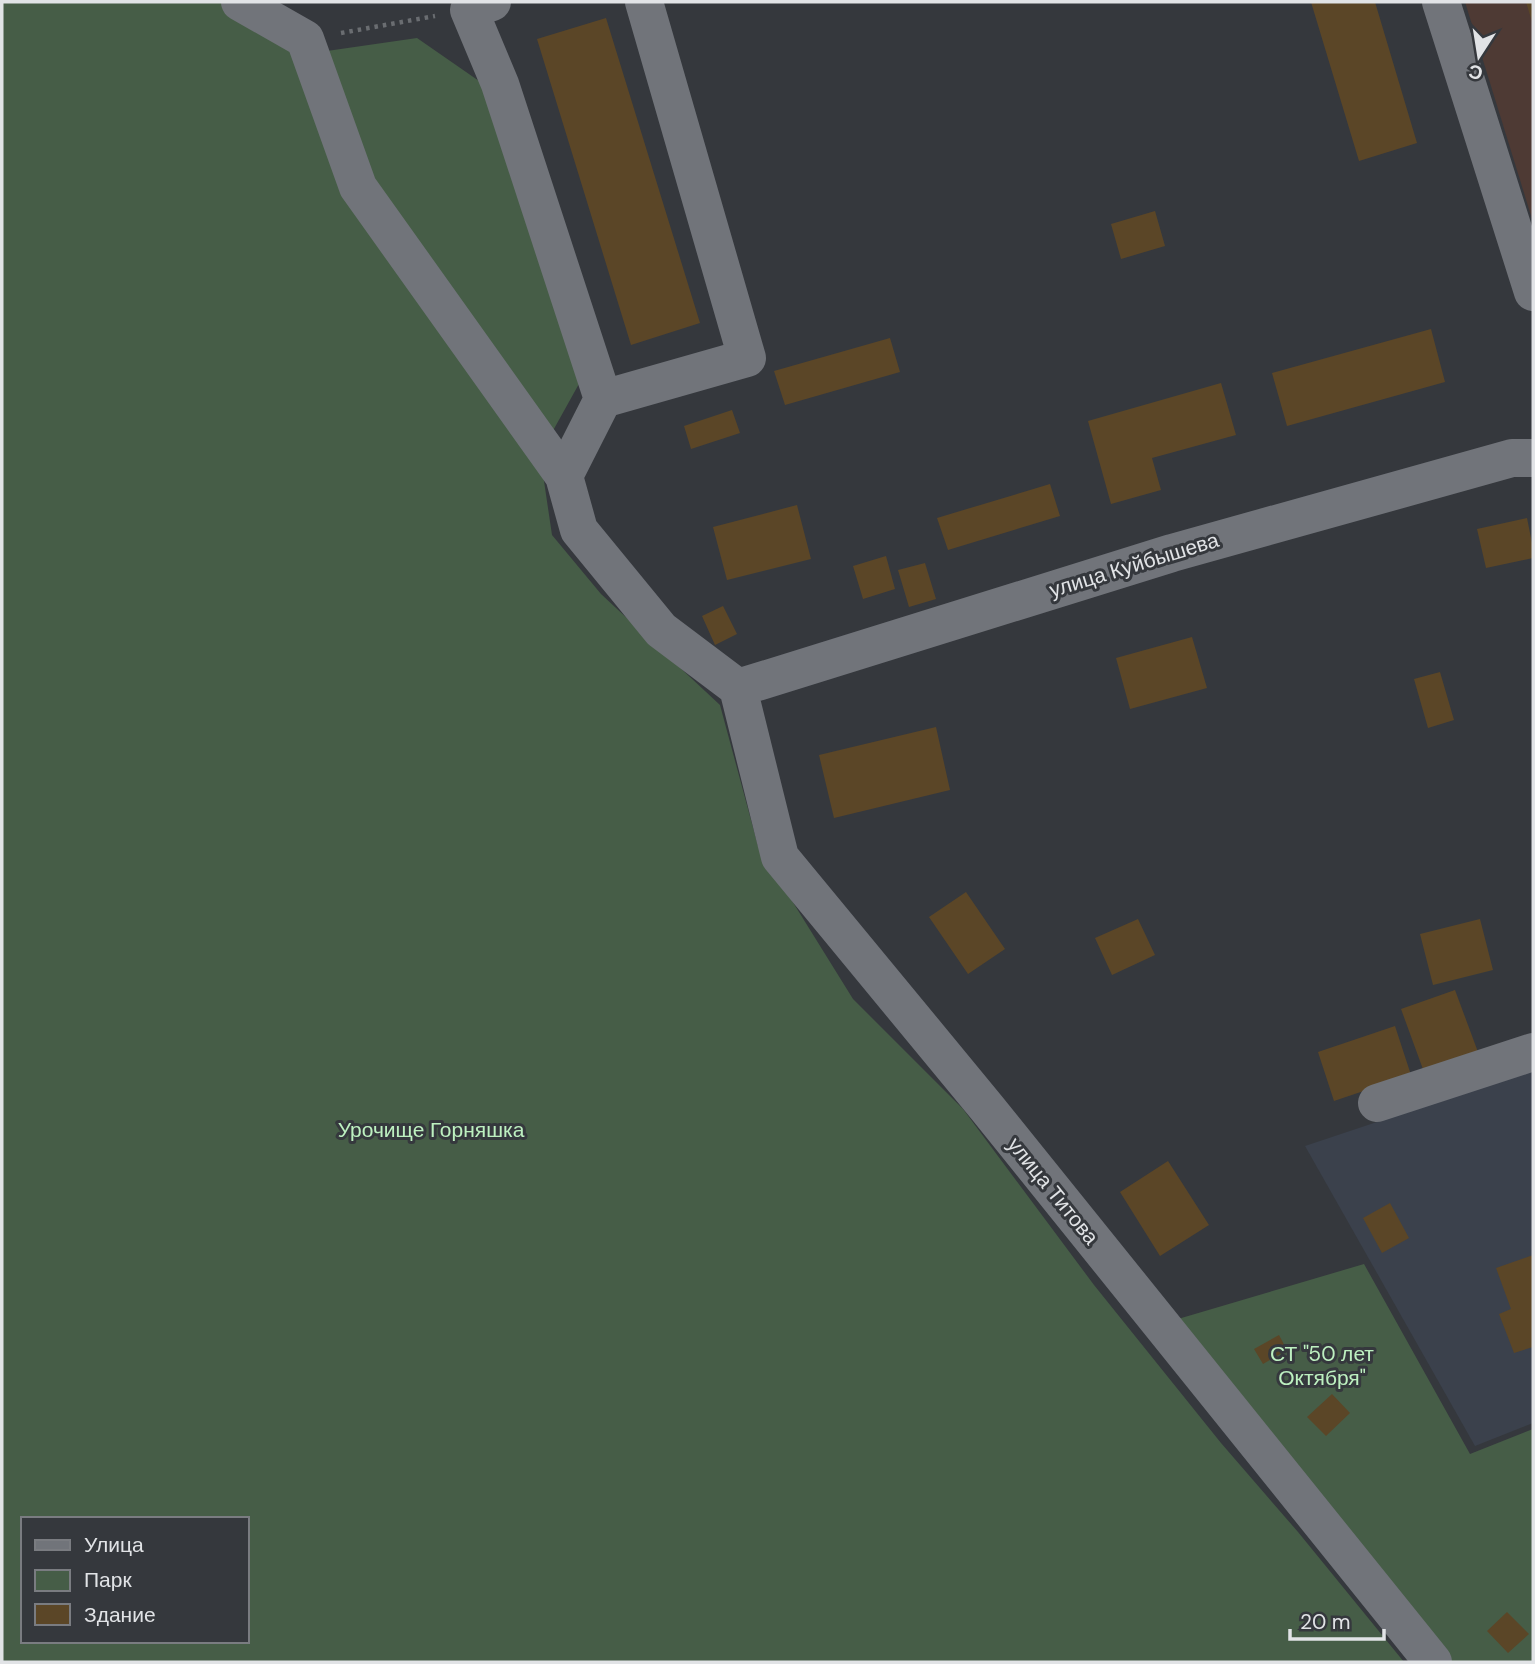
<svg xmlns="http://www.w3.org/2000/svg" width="1535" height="1664" font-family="'DM Sans',sans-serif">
  <rect width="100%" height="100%" fill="#35383d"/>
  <path fill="#3b414c" d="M1533,1070V1423L1475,1446L1305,1146Z"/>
  <path fill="#4e3a34" d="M1465,2H1533V222Z"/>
  <path fill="#465d47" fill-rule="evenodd" d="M2,2H219L313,53L417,38L492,90L585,373L540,454L552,535L601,594L720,705L758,846L853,999L963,1109L1094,1285L1221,1443L1298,1532L1404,1662H2ZM23,1519H247V1641H23Z
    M1364,1264L1470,1454L1533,1429V1662H1451L1178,1319Z"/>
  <path fill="#5b4627" d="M1311,2H1375L1417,143L1359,161Z
    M1526,2H1533V25Z
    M606,18L700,323L631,345L537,39Z
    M1155,211L1165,246L1121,259L1111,224Z
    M1431,329L1445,382L1287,426L1272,373Z
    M890,338L900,372L785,405L774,371Z
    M1221,383L1236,435L1152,458L1161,490L1111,504L1088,421Z
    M732,410L740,433L691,449L684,426Z
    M1050,484L1060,516L948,550L937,518Z
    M797,505L811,559L727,580L713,527Z
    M1527,518L1533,548V558L1486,568L1477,529Z
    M886,556L895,589L863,599L853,566Z
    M925,563L936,599L909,607L898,570Z
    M723,606L737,634L715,645L702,616Z
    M1192,637L1207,688L1130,709L1116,658Z
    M1440,672L1454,720L1428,728L1414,679Z
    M936,727L950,790L834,818L819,755Z
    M966,892L1005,949L968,974L929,917Z
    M1138,919L1155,955L1112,975L1095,938Z
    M1480,919L1493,970L1433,985L1420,934Z
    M1455,990L1478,1052L1424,1072L1401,1009Z
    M1395,1026L1411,1075L1334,1101L1318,1052Z
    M1168,1161L1209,1225L1160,1256L1120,1192Z
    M1390,1203L1409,1238L1382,1253L1363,1218Z
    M1533,1255V1347L1514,1353L1499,1314L1511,1309L1496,1268Z
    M1279,1335L1287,1350L1263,1364L1254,1349Z
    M1332,1394L1350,1413L1326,1436L1307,1417Z
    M1507,1612L1529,1634L1508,1653L1487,1631Z"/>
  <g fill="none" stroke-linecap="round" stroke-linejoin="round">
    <path stroke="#6a6d71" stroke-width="4.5" stroke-dasharray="3.5 5" stroke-linecap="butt" d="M341,33L435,16"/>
    <path stroke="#71747a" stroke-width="38" d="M240,2L305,39L358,187L564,476
      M492,2L469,10L500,84L603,399L564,476L579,530L661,630L738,688
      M1441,2L1533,292
      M603,399L747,358L644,2
      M738,688L780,857L987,1108L1433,1662
      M738,688L1172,553L1512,458H1533
      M1377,1103L1533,1052"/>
  </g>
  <g text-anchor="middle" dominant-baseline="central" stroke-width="6" stroke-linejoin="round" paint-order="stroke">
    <g font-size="21" fill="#e1e3e6" stroke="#35383d">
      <text transform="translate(1134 565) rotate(-17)">улица Куйбышева</text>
      <text transform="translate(1053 1191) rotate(51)">улица Титова</text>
    </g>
    <g font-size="21" fill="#bdf0c0" stroke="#35383d">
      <text x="431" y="1130">Урочище Горняшка</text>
      <text x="1322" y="1354">СТ "50 лет<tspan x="1322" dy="24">Октября"</tspan></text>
    </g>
  </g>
  <rect width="1535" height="1664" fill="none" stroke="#e1e3e6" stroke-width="7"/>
  <rect x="21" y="1517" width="228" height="126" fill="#35383d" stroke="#7a7c81" stroke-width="2"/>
  <rect x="35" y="1540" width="35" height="10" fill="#71747a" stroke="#7a7c81" stroke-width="2"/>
  <text x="84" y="1552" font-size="21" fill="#e1e3e6">Улица</text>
  <rect x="35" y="1570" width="35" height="21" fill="#465d47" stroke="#7a7c81" stroke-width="2"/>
  <text x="84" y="1587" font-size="21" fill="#e1e3e6">Парк</text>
  <rect x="35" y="1604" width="35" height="21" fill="#5b4627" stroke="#7a7c81" stroke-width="2"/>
  <text x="84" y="1622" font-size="21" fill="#e1e3e6">Здание</text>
  <g transform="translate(1479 56) rotate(192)" stroke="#35383d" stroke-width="5" paint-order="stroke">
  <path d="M0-5L12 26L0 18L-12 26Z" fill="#e1e3e6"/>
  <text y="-10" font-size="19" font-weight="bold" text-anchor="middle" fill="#e1e3e6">С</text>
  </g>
  <path d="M1290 1629v10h94v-10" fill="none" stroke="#e1e3e6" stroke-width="3.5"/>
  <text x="1300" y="1629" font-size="21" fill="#e1e3e6" stroke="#35383d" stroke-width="5" paint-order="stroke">20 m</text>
</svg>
